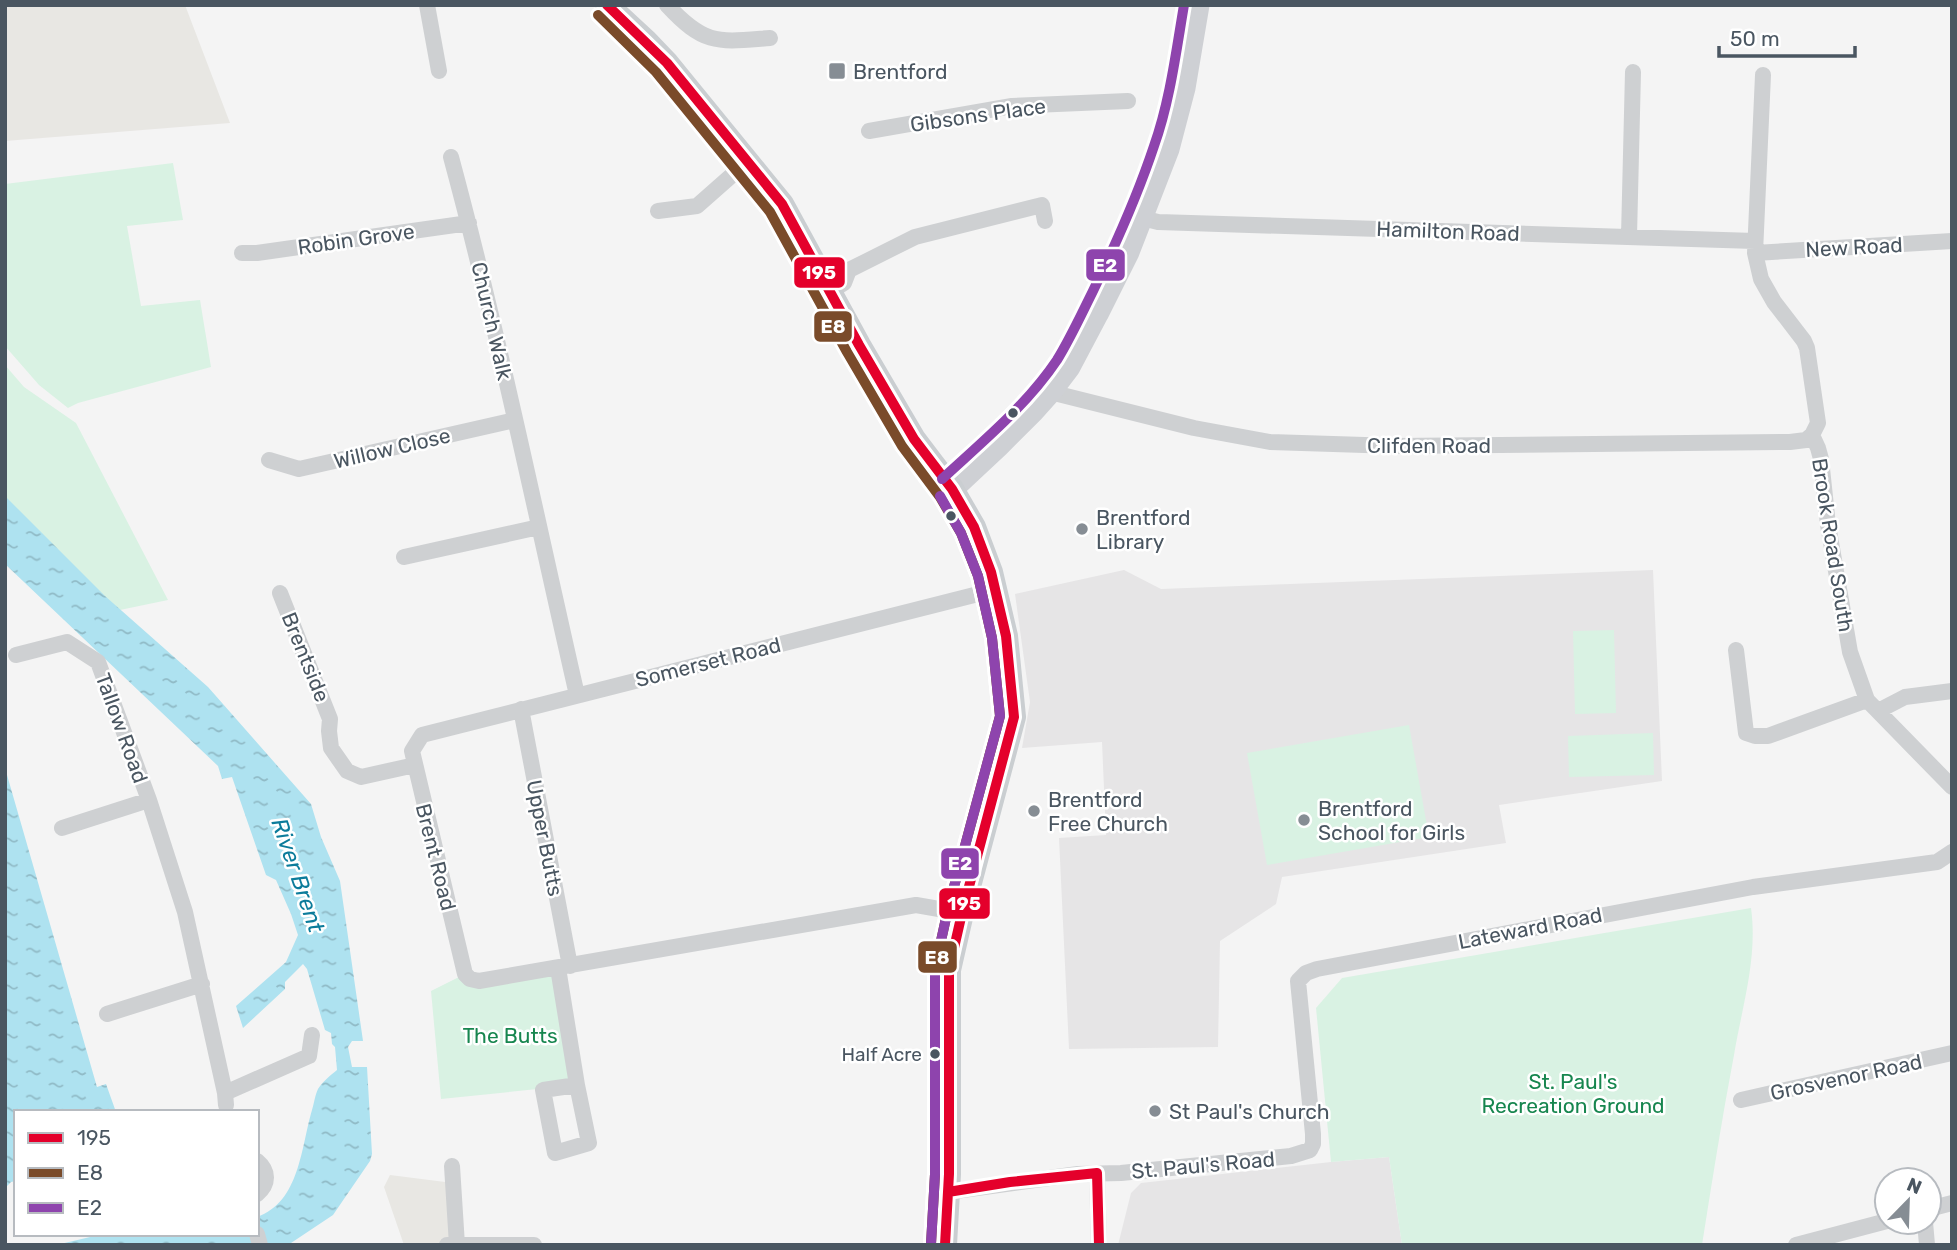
<svg xmlns="http://www.w3.org/2000/svg" width="1957" height="1250" font-family="Rubik,sans-serif">
  <defs>
    <pattern id="water-ripples" width="26" height="14" patternUnits="userSpaceOnUse" patternTransform="scale(1.75)"><rect width="26" height="14" fill="#aee2f0"/><path d="M2 4q2-2 4 0t4 0M15 11q2-2 4 0t4 0" fill="none" stroke="#90bac6"/></pattern>
  </defs>
  <rect width="100%" height="100%" fill="#f4f4f4"/>
  <path fill="#e8e7e3" d="M5,5H185L230,123L5,141Z
    M390,1175L453,1183L457,1244L404,1245L384,1187Z"/>
  <path fill="#e6e5e6" d="M1124,570L1161,589L1653,570L1662,781L1499,805L1506,843L1282,877L1276,904L1220,941L1218,1047L1069,1049L1059,838L1106,835L1102,742L1022,748L1030,702L1015,594Z
    M1389,1157L1402,1245H1118L1131,1193L1141,1183L1331,1162Z"/>
  <path fill="#d9f2e3" d="M173,163L183,220L127,226L141,306L200,300L211,367L78,403L68,408L39,385L5,346V184Z
    M5,365L24,387L76,423L168,600L115,611L5,505Z
    M1614,630L1616,713L1575,714L1573,631Z
    M1409,725L1429,837L1267,865L1247,753Z
    M1653,733L1654,775L1569,777L1568,736Z
    M1751,908C1758,957 1742,1007 1734,1055C1722,1118 1712,1181 1702,1245H1402L1389,1157L1331,1162L1316,1008L1342,978Z
    M558,968L577,1085L441,1099L431,991L465,974L470,979Z"/>
  <path fill="url(#water-ripples)" d="M5,496L105,596L208,687L311,804L321,837L340,881L363,1041H352L348,1047L352,1067H367L372,1154L370,1161L333,1215L288,1245H56L103,1234H257V1217C300,1202 301,1147 312,1110C314,1104 315,1095 318,1089C322,1082 331,1075 337,1070L335,1047L332,1044L331,1033L325,1030L307,969L303,964L285,982V989L243,1028L236,1006L286,962L298,935L291,914L276,880L266,875L232,777L222,779L218,766L5,564Z
    M5,768L97,1087L106,1084L116,1112H16V1181L11,1182L5,1188V1092L7,1066L5,1059Z"/>
  <g fill="none" stroke-linecap="round" stroke-linejoin="round">
    <path stroke="#ced0d2" stroke-width="16" d="M427,5L439,71
      M667,5C705,46 718,42 770,38
      M1763,75L1755,253L1761,279L1774,302L1804,341L1807,348L1818,423L1812,435L1818,448L1821,459L1828,525L1850,652L1867,700L1952,787
      M869,131L1012,106L1128,101
      M451,157C499,335 536,516 577,695
      M658,211L697,206L748,161
      M1142,218L1158,222L1755,241
      M1629,236L1633,72
      M242,253H257L469,223
      M1755,253L1952,241
      M831,291L844,283L849,270L915,237L1042,205L1045,221
      M1050,392L1194,428L1270,442L1396,446L1790,442L1806,440L1812,435
      M269,460L299,469L515,420
      M404,557L539,527
      M280,593L330,719L329,731L331,748L347,771L361,777L415,765
      M1736,650L1746,733L1755,736H1768L1867,700
      M16,655L67,642L98,662L149,800L185,912L225,1093L226,1105
      M521,709L570,966
      M1878,711L1905,697L1952,691
      M62,828L149,800
      M962,913L916,905L479,981L470,979L465,974L412,751L422,735L994,590
      M558,968L577,1085L589,1143L555,1153L543,1090L577,1085
      M107,1014L202,984
      M225,1093L309,1056L312,1035
      M1741,1100L1952,1053
      M257,1161C269,1171 269,1184 257,1194
      M452,1166L457,1245
      M1097,1173L1099,1245
      M948,1192L1078,1174L1121,1173L1291,1156L1310,1150L1313,1144V1134L1298,981L1306,973L1317,969L1753,887L1937,862L1952,852
      M1929,1209L1952,1203
      M1925,1222L1927,1245
      M257,1234L260,1245
      M447,1245H534
      M1796,1245L1887,1221"/>
    <path stroke="#ced0d4" stroke-width="23" d="M952,489L998,446L1033,411L1050,392L1069,367L1097,314L1128,252L1168,149L1184,88L1198,5"/>
    <path stroke="#caced1" stroke-width="24" d="M607,5L646,41L667,63L782,204L859,345L914,439L952,489L974,527L991,572L1006,636L1014,717L962,913L949,970V1174L945,1245"/>
    <defs>
      <path id="bus-1" d="M607,5L667,63L782,204L859,345L914,439L952,489L974,527L991,572L1006,636L1014,717L962,913L949,970V1174L945,1245
        M948,1192L1010,1182L1097,1173L1099,1245"/>
      <path id="bus-2" d="M598,15L656,72L770,212L847,352L902,446L940,497L961,533L978,576L992,638L1000,716L948,909L935,968V1174L931,1244"/>
      <path id="bus-3" d="M942,479C982,442 1027,405 1057,360C1070,339 1081,315 1092,293C1115,246 1137,197 1154,146C1170,101 1176,52 1184,5
        M931,1244L935,1174V968L948,909L1000,716L992,638L978,576L961,533L940,496"/>
    </defs>
    <use href="#bus-1" stroke="#fff" stroke-width="16"/>
    <use href="#bus-2" stroke="#fff" stroke-width="16"/>
    <use href="#bus-3" stroke="#fff" stroke-width="16"/>
    <use href="#bus-1" stroke="#e4002b" stroke-width="10"/>
    <use href="#bus-2" stroke="#7a4b2a" stroke-width="10"/>
    <use href="#bus-3" stroke="#8e44ad" stroke-width="10"/>
  </g>
  <g fill="#868d94" stroke="#fff" stroke-width="2.5">
    <rect x="828" y="62" width="18" height="18" rx="3.5"/>
    <circle cx="1082" cy="529" r="7"/>
    <circle cx="1034" cy="811" r="7"/>
    <circle cx="1304" cy="820" r="7"/>
    <circle cx="1155" cy="1111" r="7"/>
  </g>
  <g fill="#4a5661" stroke="#fff" stroke-width="2.5">
    <circle cx="1013" cy="413" r="6"/>
    <circle cx="951" cy="516" r="6"/>
    <circle cx="935" cy="1054" r="6"/>
  </g>
  <g text-anchor="middle" dominant-baseline="central" stroke-width="5" stroke-linejoin="round" paint-order="stroke">
    <g font-size="19" fill="#4a5661" stroke="#fff" text-anchor="end">
      <text x="922" y="1054">Half Acre</text>
    </g>
    <g font-size="21" fill="#4a5661" stroke="#fff" text-anchor="start">
      <text x="853" y="71">Brentford</text>
      <text x="1096" y="517">Brentford<tspan x="1096" dy="24">Library</tspan></text>
      <text x="1048" y="799">Brentford<tspan x="1048" dy="24">Free Church</tspan></text>
      <text x="1318" y="808">Brentford<tspan x="1318" dy="24">School for Girls</tspan></text>
      <text x="1169" y="1111">St Paul's Church</text>
    </g>
    <g font-size="21" fill="#4a5661" stroke="#fff">
      <text transform="translate(978 115) rotate(-8)">Gibsons Place</text>
      <text transform="translate(1448 231) rotate(2)">Hamilton Road</text>
      <text transform="translate(356 239) rotate(-8)">Robin Grove</text>
      <text transform="translate(1854 247) rotate(-3)">New Road</text>
      <text transform="translate(492 321) rotate(77)">Church Walk</text>
      <text x="1429" y="445">Clifden Road</text>
      <text transform="translate(392 448) rotate(-13)">Willow Close</text>
      <text transform="translate(1833 545) rotate(81)">Brook Road South</text>
      <text transform="translate(306 657) rotate(68)">Brentside</text>
      <text transform="translate(708 662) rotate(-14)">Somerset Road</text>
      <text transform="translate(122 728) rotate(70)">Tallow Road</text>
      <text transform="translate(545 838) rotate(79)">Upper Butts</text>
      <text transform="translate(436 857) rotate(76)">Brent Road</text>
      <text transform="translate(1530 928) rotate(-11)">Lateward Road</text>
      <text transform="translate(1846 1077) rotate(-12)">Grosvenor Road</text>
      <text transform="translate(1203 1165) rotate(-5)">St. Paul's Road</text>
    </g>
    <g font-size="21" fill="#17864f" stroke="#fff">
      <text x="510" y="1035">The Butts</text>
      <text x="1573" y="1081">St. Paul's<tspan x="1573" dy="24">Recreation Ground</tspan></text>
    </g>
    <g font-size="23" font-style="italic" fill="#0c7c9b" stroke="#fff">
      <text transform="translate(298 875) rotate(71)">River Brent</text>
    </g>
  </g>
  <g stroke="#fff" stroke-width="2.5">
    <rect x="1085" y="248" width="41" height="34" rx="7" fill="#8e44ad"/>
    <rect x="793" y="256" width="53" height="33" rx="7" fill="#e4002b"/>
    <rect x="813" y="310" width="40" height="33" rx="7" fill="#7a4b2a"/>
    <rect x="940" y="847" width="40" height="33" rx="7" fill="#8e44ad"/>
    <rect x="938" y="887" width="53" height="33" rx="7" fill="#e4002b"/>
    <rect x="917" y="940" width="41" height="34" rx="7" fill="#7a4b2a"/>
  </g>
  <g font-size="19" text-anchor="middle" font-weight="bold" fill="#fff">
    <text x="1105" y="272">E2</text>
    <text x="819" y="279">195</text>
    <text x="833" y="333">E8</text>
    <text x="960" y="870">E2</text>
    <text x="964" y="910">195</text>
    <text x="937" y="964">E8</text>
  </g>
  <rect width="1957" height="1250" fill="none" stroke="#4a5661" stroke-width="14"/>
  <rect x="14" y="1110" width="245" height="126" fill="#ffffff" stroke="#b7bbc0" stroke-width="2"/>
  <rect x="28" y="1133" width="35" height="10" fill="#e4002b" stroke="#b7bbc0" stroke-width="2"/>
  <text x="77" y="1145" font-size="21" fill="#4a5661">195</text>
  <rect x="28" y="1168" width="35" height="10" fill="#7a4b2a" stroke="#b7bbc0" stroke-width="2"/>
  <text x="77" y="1180" font-size="21" fill="#4a5661">E8</text>
  <rect x="28" y="1203" width="35" height="10" fill="#8e44ad" stroke="#b7bbc0" stroke-width="2"/>
  <text x="77" y="1215" font-size="21" fill="#4a5661">E2</text>
  <g transform="translate(1908 1201) rotate(23)"><circle r="33" fill="#ffffff" stroke="#b7bbc0" stroke-width="2"/>
  <path d="M0-5L12 26L0 18L-12 26Z" fill="#868d94"/>
  <text y="-10" font-size="19" font-weight="bold" text-anchor="middle" fill="#4a5661">N</text>
  </g>
  <path d="M1719 46v10h136v-10" fill="none" stroke="#4a5661" stroke-width="3.5"/>
  <text x="1730" y="46" font-size="21" fill="#4a5661" stroke="#ffffff" stroke-width="5" paint-order="stroke">50 m</text>
</svg>
